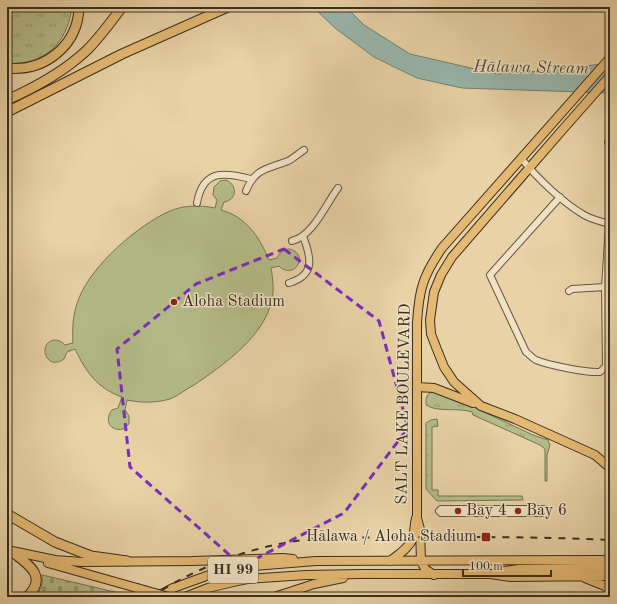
<svg xmlns="http://www.w3.org/2000/svg" width="617" height="604" font-family="'Old Standard TT',serif">
  <defs>
    <pattern id="grass-tufts" width="24" height="20" patternUnits="userSpaceOnUse"><rect width="24" height="20" fill="#b4bc88"/><path d="M3 7l-1-3M5 7V3M7 7l1-3M15 17l-1-3M17 17v-4M19 17l1-3" fill="none" stroke="#93996f"/></pattern>
    <pattern id="cemetery-stones" width="16" height="16" patternUnits="userSpaceOnUse"><rect width="16" height="16" fill="#b4bc88"/><path d="M2 7V4a2 2 0 0 1 4 0v3zM10 15v-3a2 2 0 0 1 4 0v3z" fill="#93996f"/></pattern>
  </defs>
  <rect width="100%" height="100%" fill="#e8d2a6"/>
  <filter id="stains"><feTurbulence type="fractalNoise" baseFrequency=".005" numOctaves="4"/><feColorMatrix values="0 0 0 0 .2 0 0 0 0 .09 0 0 0 0 .02 0 0 0 .5 -.17"/></filter>
  <radialGradient id="worn" r=".72"><stop offset=".6" stop-color="#630" stop-opacity="0"/><stop offset="1" stop-color="#630" stop-opacity=".3"/></radialGradient>
  <path fill="url(#grass-tufts)" stroke="#767554" d="M7,7H72V8C66,45 45,64 7,64Z
    M432,391L467,404L533,435L548,440L550,445L547,455V481H545V449L540,445L473,415L472,412C457,407 439,413 426,405C426,398 426,395 432,391Z
    M437,419L438,426L432,427V490H438V496H522L523,500L437,501L426,489V423L431,420Z"/>
  <path fill="url(#cemetery-stones)" stroke="#767554" d="M42,575L128,595L125,597H35C41,590 43,584 42,575Z"/>
  <path fill="#b4bc88" stroke="#767554" d="M226,180C238,185 237,200 224,202L221,210C246,217 259,236 269,260L277,258C282,247 293,246 299,256C301,270 287,275 279,266L271,268C273,280 275,295 270,307C259,340 222,366 194,385C186,389 178,396 170,399C156,403 141,403 127,400L125,410L129,416V424L123,429C110,432 104,420 112,410L118,408L122,397C97,388 86,372 75,349L67,352L64,359C46,372 37,343 54,340C59,340 62,342 65,345L73,343C72,327 73,313 79,298C92,265 138,225 170,211C184,205 200,205 215,208L217,200L213,195L214,187L220,181Z"/>
  <path fill="#98b6ad" stroke="#728075" d="M313,7H346L364,25L410,54L497,74L543,71L610,63V93L462,88L417,78L374,57L335,28Z"/>
  <g fill="none" stroke-linecap="round" stroke-linejoin="round">
    <defs>
      <path id="minor" d="M608,142H610
        M521,158C537,178 562,202 584,215C591,219 602,222 610,224
        M246,191C255,168 268,169 288,161C294,158 299,153 304,150
        M560,197L490,275L526,352C529,354 532,358 536,360C548,365 587,373 600,372L606,366L605,287L609,224
        M197,203C203,169 224,172 251,179
        M292,241C313,236 326,204 338,188
        M289,283C316,275 311,257 303,236
        M569,291L572,289L605,287
        M441,509H545L547,511L545,513H441L439,511Z"/>
      <path id="major" d="M610,76L564,128L452,257L441,275L434,292L430,320L431,334L436,347L444,367L454,382L481,406L515,419L595,455L610,468
        M417,387L434,388L473,403
        M7,550L55,560L82,562L192,561L283,558L293,559
        M390,561C398,555 409,548 413,538C415,531 414,525 416,518
        M48,563L137,588
        M496,572L519,569L603,568L610,567
        M434,575L425,569L421,561L420,529L417,518V323C419,289 423,276 442,248L610,58
        M585,578L605,586L610,592
        M156,597L173,588L212,574L253,566L316,561L610,560
        M185,597L208,588L229,583L247,579L306,575L361,574H490L511,577L610,576
        M274,597L314,584L343,578"/>
      <path id="highway" d="M7,68C44,72 78,46 79,7
        M7,100C36,87 64,72 87,50C100,37 111,22 122,7
        M7,112L122,54L228,7
        M7,514L55,542L91,556L127,561
        M15,554C31,566 47,578 27,597"/>
    </defs>
    <use href="#minor" stroke="#655742" stroke-width="8"/>
    <use href="#major" stroke="#392e20" stroke-width="10"/>
    <use href="#highway" stroke="#392e20" stroke-width="11"/>
    <use href="#minor" stroke="#f0e2c5" stroke-width="6"/>
    <use href="#major" stroke="#e4b973" stroke-width="8"/>
    <use href="#highway" stroke="#e4b973" stroke-width="9"/>
    <path stroke="#392e20" stroke-width="2" stroke-dasharray="7 7" stroke-linecap="butt" d="M150,597C195,569 243,549 296,541C339,536 383,538 426,537C487,537 548,537 610,540"/>
    <defs>
      <path id="major-bridge" d="M137,588L169,597"/>
    </defs>
    <use href="#major-bridge" stroke="#392e20" stroke-width="10" stroke-linecap="butt"/>
    <use href="#major-bridge" stroke="#e4b973" stroke-width="8"/>
  </g>
  <path fill="none" stroke="#7b2cbf" stroke-width="3" stroke-dasharray="8 5" stroke-linejoin="round" d="M284,249L379,321L408,428L344,513L242,566L130,467L117,349L196,284Z"/>
  <g fill="#8f2418" stroke="#f0e2c5" stroke-width="1.5">
    <circle cx="174" cy="302" r="4"/>
    <circle cx="458" cy="511" r="4"/>
    <circle cx="518" cy="511" r="4"/>
    <rect x="481" y="532" width="10" height="10" rx="2"/>
  </g>
  <g text-anchor="middle" dominant-baseline="central" stroke-width="3" stroke-linejoin="round" paint-order="stroke">
    <rect fill="#f0e2c5" stroke="#706452" stroke-width="1" x="208" y="557" width="50" height="26" rx="3"/>
    <g font-size="15" font-weight="bold" fill="#392e20">
      <text x="233" y="570">HI 99</text>
    </g>
    <g font-size="16" fill="#392e20" stroke="#f0e2c5" text-anchor="start">
      <text x="182" y="302">Aloha Stadium</text>
      <text x="466" y="511">Bay 4</text>
      <text x="526" y="511">Bay 6</text>
      <text x="477" y="537" text-anchor="end">Hālawa / Aloha Stadium</text>
    </g>
    <g font-size="16" fill="#392e20" stroke="#f0e2c5">
      <text transform="translate(404 404) rotate(-89)">SALT LAKE BOULEVARD</text>
    </g>
    <g font-size="17" font-style="italic" fill="#4c493c" stroke="#f0e2c5">
      <text transform="translate(531 68) rotate(1)">Hālawa Stream</text>
    </g>
  </g>
  <rect width="617" height="604" fill="none" stroke="#e8d2a6" stroke-width="24"/>
  <rect x="8" y="8" width="601" height="588" fill="none" stroke="#392e20" stroke-width="2"/>
  <rect x="12" y="12" width="593" height="580" fill="none" stroke="#392e20"/>
  <path d="M463 570v6h88v-6" fill="none" stroke="#392e20" stroke-width="2"/>
  <text x="469" y="570" font-size="12" fill="#392e20" stroke="#f0e2c5" stroke-width="3" paint-order="stroke">100 m</text>
  <rect width="100%" height="100%" filter="url(#stains)"/>
  <rect width="100%" height="100%" fill="url(#worn)"/>
</svg>
